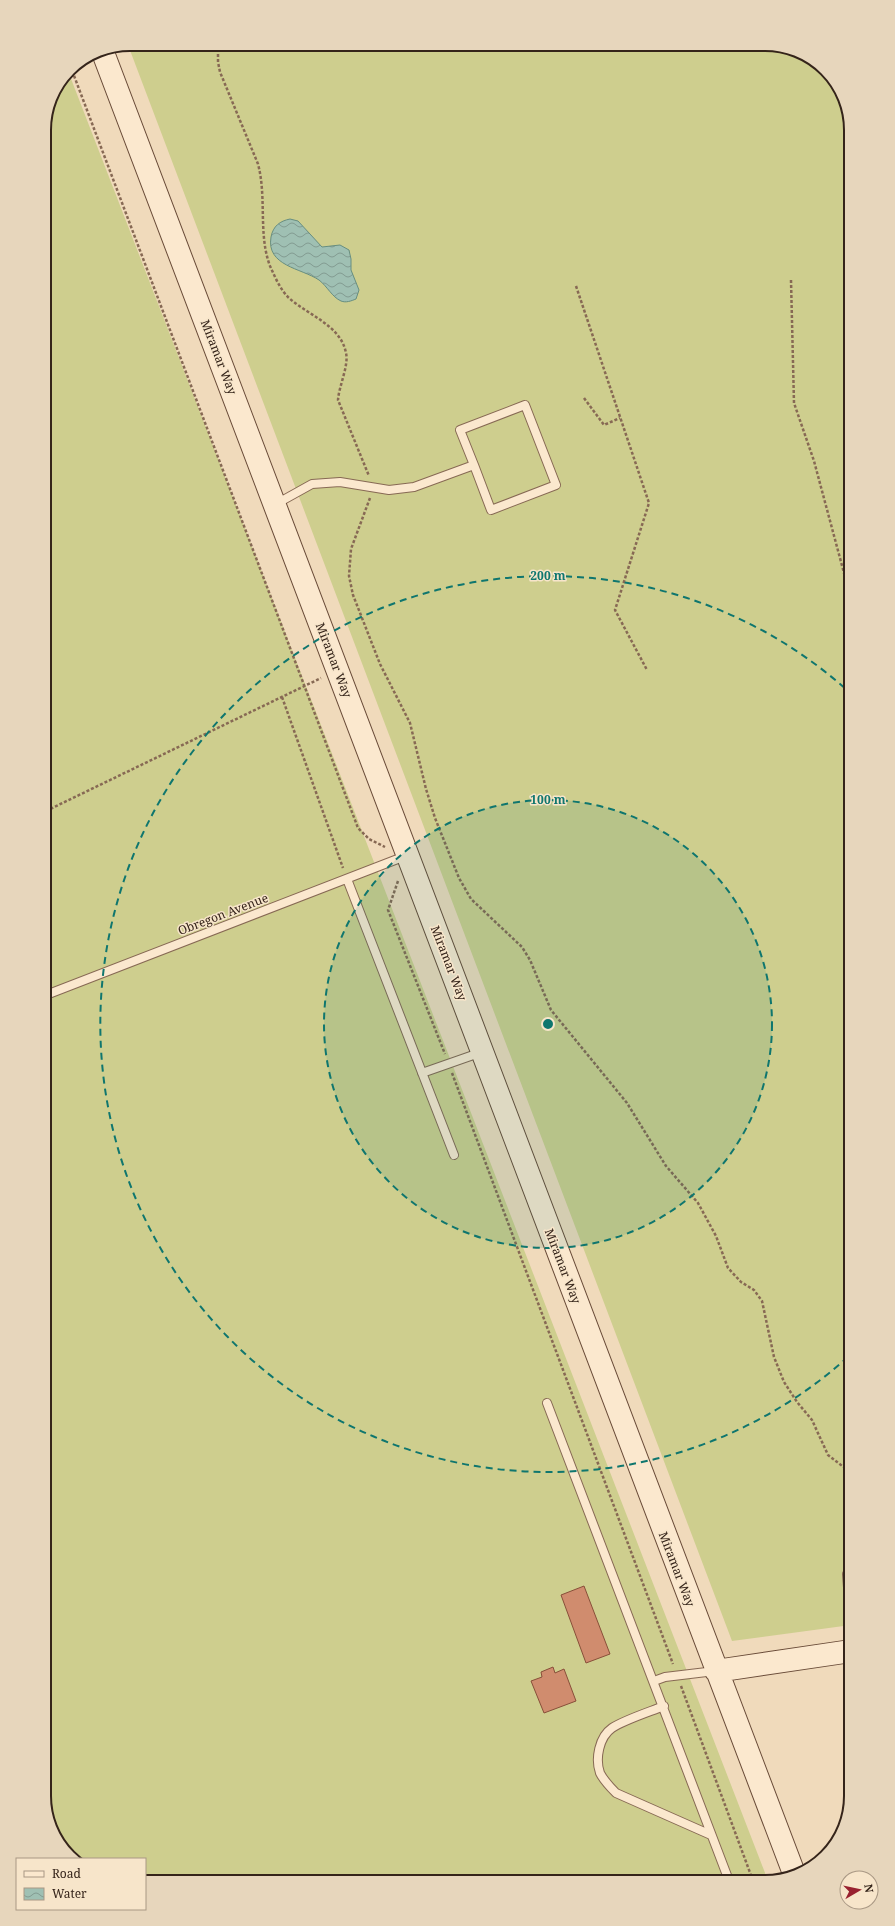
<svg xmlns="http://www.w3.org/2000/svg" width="895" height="1926" font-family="'Noto Serif',serif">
  <defs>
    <pattern id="water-waves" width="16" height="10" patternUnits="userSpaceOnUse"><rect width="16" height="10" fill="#9fc0b3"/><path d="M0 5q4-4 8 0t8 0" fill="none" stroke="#829c91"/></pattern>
  </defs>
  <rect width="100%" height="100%" fill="#f0dabb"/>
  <path fill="#cece8e" d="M771,44L817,62L846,102L851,1625L732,1641L128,45Z
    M68,71L767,1878L145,1882V1859H74L49,1824L44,125L51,97Z"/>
  <path fill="url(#water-waves)" stroke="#678e80" d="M290,219L298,221L322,247L340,245L349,250L351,259V270L359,290L356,299C351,301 346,303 341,301C332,297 327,286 319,280C301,268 266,266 271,237C273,226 280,221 290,219Z"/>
  <path fill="#d08c6e" stroke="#884f39" d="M584,1586L610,1654L586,1663L561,1595Z
    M553,1667L555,1673L564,1669L576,1701L544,1713L531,1681L542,1677L541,1672Z"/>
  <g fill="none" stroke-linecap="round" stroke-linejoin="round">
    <defs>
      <path id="lane" d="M276,504L312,484L340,482L389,490L414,487L474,465L491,510L556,485L525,405L460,430L474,465
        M347,879L454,1155
        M46,995L408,855
        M422,1073L482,1052
        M547,1403L728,1878
        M847,1574L850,1615
        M654,1681L665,1677L715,1671
        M664,1706C649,1712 624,1720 612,1728C599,1737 595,1759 600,1773C604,1781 610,1787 616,1793L711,1835"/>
      <path id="secondary" d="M102,50L795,1876
        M716,1671L851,1651"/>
    </defs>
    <use href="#lane" stroke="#876954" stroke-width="10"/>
    <use href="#secondary" stroke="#694b38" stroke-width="24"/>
    <path stroke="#876954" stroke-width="2.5" stroke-dasharray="3 2" stroke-linecap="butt" d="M218,44V62L220,72L258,164C267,198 258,234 270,266C275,277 280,289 288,297C307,315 341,325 346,353C349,365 339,386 338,400L369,476
      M74,66L73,73L358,828L369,839L385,847
      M791,280L794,403L814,461L848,588
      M576,286L649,503L615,610L647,670
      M584,398L604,425L620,418
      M370,498L351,549L349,576L353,595L380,664L410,723L426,789L435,818L459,878L471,899L522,947L530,960L551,1010L627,1103L666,1166L698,1203L716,1236L728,1268L741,1282L754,1290L762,1301L774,1357L784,1382L797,1402L812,1420L828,1455L850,1472
      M848,624V634
      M282,697L343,868
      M46,811L321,678
      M398,881L388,910L445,1054
      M452,1073L673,1664
      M681,1686L752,1878"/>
    <use href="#lane" stroke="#fbe8ce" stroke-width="8"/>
    <use href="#secondary" stroke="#fbe8ce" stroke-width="22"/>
  </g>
  <circle cx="548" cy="1024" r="224" fill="#0f766e" fill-opacity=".12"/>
  <g fill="none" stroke="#0f766e" stroke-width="2" stroke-dasharray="7 5">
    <circle cx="548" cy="1024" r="224"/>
    <path d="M848 1357A448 448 0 1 1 848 691"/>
  </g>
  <g text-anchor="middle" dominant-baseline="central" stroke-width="3" stroke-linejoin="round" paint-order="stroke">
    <g font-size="12" fill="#35241a" stroke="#f7e5ca">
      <text transform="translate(219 357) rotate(69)">Miramar Way</text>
      <text transform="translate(334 660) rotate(69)">Miramar Way</text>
      <text transform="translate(223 914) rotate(-21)">Obregon Avenue</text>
      <text transform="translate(449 963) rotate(69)">Miramar Way</text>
      <text transform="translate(563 1266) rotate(69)">Miramar Way</text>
      <text transform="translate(677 1569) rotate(69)">Miramar Way</text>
    </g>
  </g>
  <path d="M0 0H895V1926H0ZM130 51H765A79 79 0 0 1 844 130V1796A79 79 0 0 1 765 1875H130A79 79 0 0 1 51 1796V130A79 79 0 0 1 130 51Z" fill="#e7d6bc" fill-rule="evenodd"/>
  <path fill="none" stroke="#35241a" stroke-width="2" d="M130 51H765A79 79 0 0 1 844 130V1796A79 79 0 0 1 765 1875H130A79 79 0 0 1 51 1796V130A79 79 0 0 1 130 51Z"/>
  <circle cx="548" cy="1024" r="6" fill="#0f766e" stroke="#f7e5ca" stroke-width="2"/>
  <g font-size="12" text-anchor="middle" font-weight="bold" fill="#0f766e" stroke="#f7e5ca" stroke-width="3" stroke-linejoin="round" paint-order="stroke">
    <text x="548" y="580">200 m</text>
    <text x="548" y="804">100 m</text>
  </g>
  <rect x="16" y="1858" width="130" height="52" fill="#f7e5ca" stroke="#a99884"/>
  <rect x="24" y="1871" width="20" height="6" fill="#fbe8ce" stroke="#a99884"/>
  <text x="52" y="1878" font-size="12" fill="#35241a">Road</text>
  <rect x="24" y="1888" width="20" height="12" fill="url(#water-waves)" stroke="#a99884"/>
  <text x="52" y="1898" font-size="12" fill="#35241a">Water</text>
  <g transform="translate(859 1890) rotate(81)"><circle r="19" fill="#f7e5ca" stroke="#a99884"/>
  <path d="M0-3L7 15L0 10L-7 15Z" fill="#99212f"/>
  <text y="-6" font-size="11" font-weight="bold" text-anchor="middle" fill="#35241a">N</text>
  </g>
</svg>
